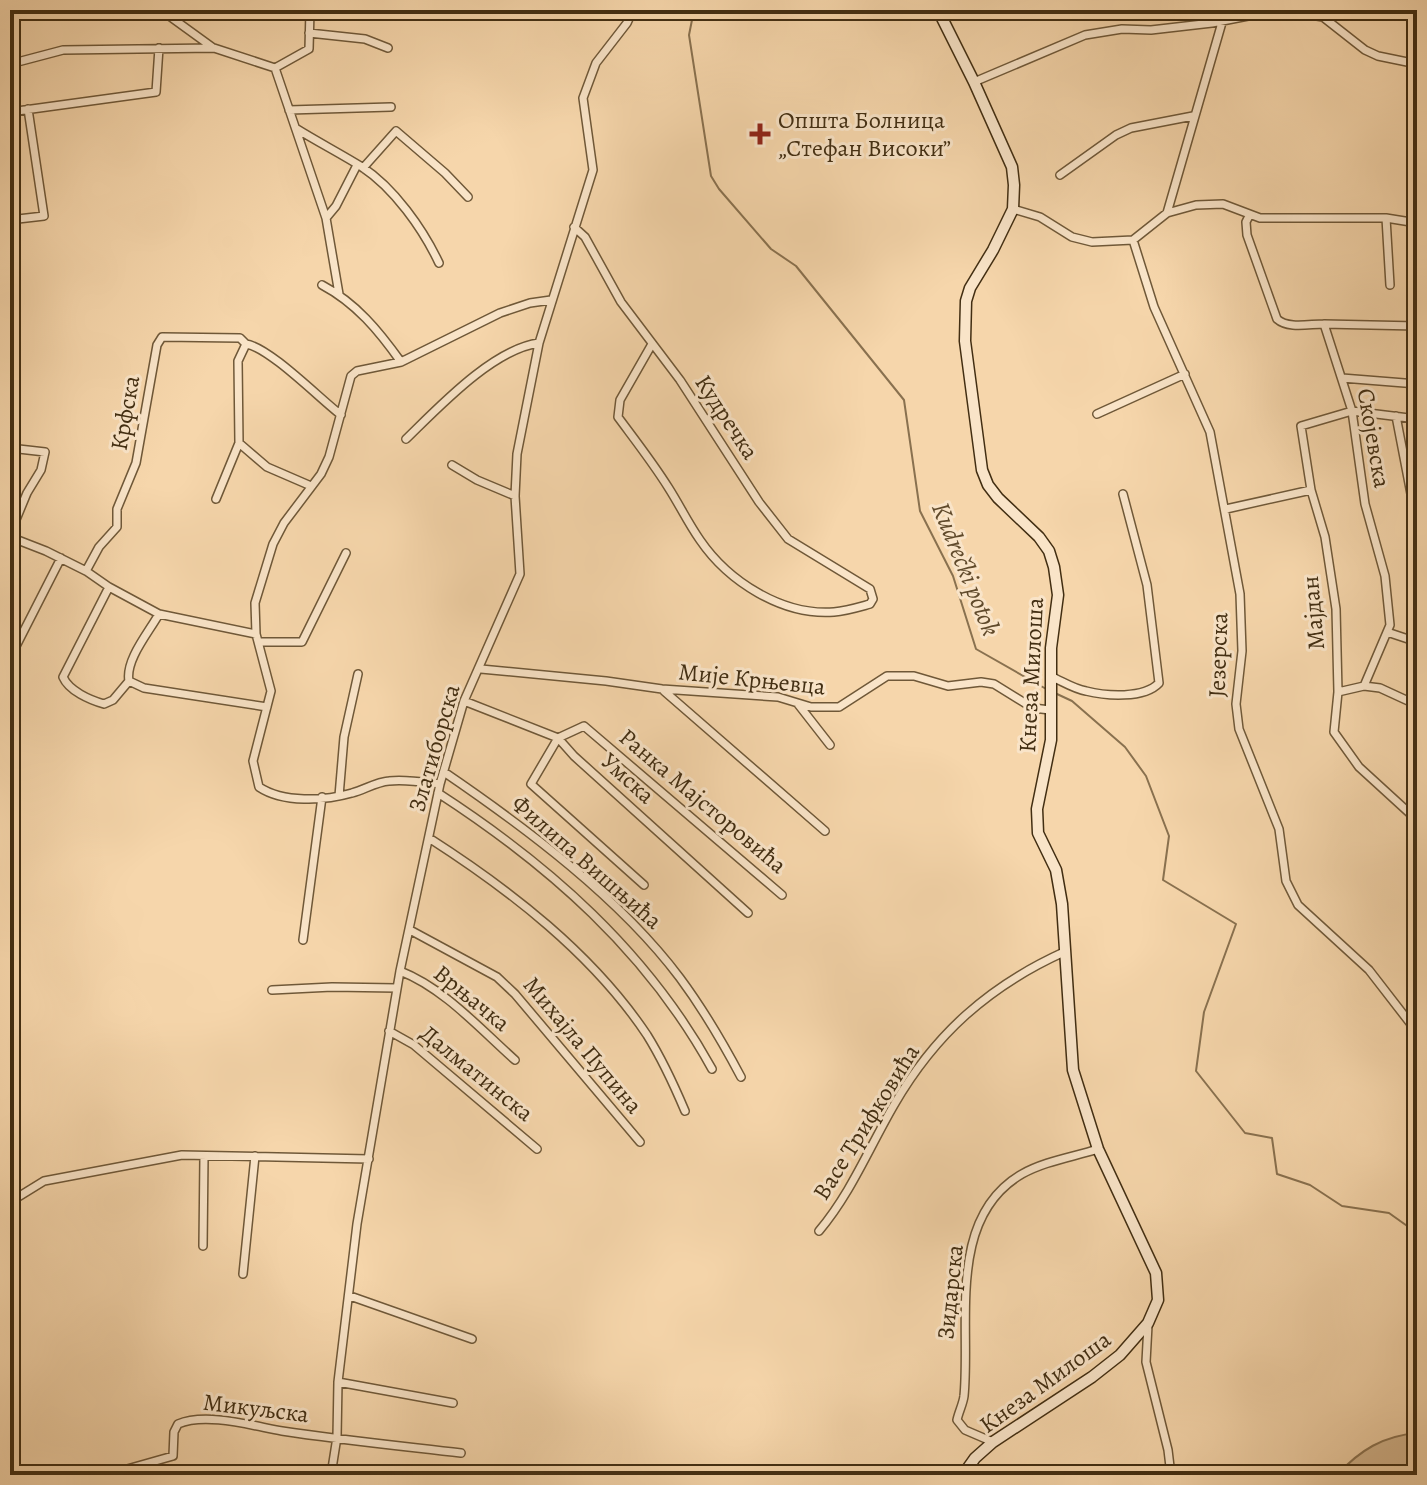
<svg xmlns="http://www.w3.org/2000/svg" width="1427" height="1485" font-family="Alegreya,serif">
  <rect width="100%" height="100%" fill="#f6d6ab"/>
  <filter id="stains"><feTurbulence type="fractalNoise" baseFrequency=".0025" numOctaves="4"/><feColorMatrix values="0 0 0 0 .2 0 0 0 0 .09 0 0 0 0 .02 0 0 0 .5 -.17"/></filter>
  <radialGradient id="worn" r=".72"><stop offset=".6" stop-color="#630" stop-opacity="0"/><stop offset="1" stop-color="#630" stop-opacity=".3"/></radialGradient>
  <path fill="#d7b991" stroke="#8c7452" stroke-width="2" d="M1417,1433V1475H1337C1360,1450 1383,1436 1417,1433Z"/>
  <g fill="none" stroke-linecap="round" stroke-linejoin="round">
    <path stroke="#89714f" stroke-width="2" d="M694,10L689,35L711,176L719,189L771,249L796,266L904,400L920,511L953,576L976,649L1048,690
      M1057,694L1072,701L1125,747L1146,776L1169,836L1163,880L1236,924L1204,1012L1196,1071L1245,1133L1272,1138L1277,1174L1310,1185L1342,1206L1389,1213L1417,1233"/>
    <defs>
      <path id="street" d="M161,10L212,47
        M309,33L365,39L388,48
        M10,64L63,50L214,48L275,68
        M275,68L326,218L339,294
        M275,68L309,49L310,10
        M974,82L1085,35L1122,29L1151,30L1212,23L1280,10L1323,17L1365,50L1378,56L1417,64
        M289,110L391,107
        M10,112L156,92L159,48
        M297,129C318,142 341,154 362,167C394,188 423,229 439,263
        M363,168L396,131L445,173L468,197
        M1060,175L1116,135L1131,128L1193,116
        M1013,209L1040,217L1072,237L1092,242L1133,240L1167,213L1196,205L1223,204L1260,218H1386L1417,223
        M1167,213L1223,19L1221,10
        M1249,216L1246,222L1247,235L1277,319C1288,329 1309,324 1324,324L1352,411L1365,504L1385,576L1390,625L1364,686L1338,692
        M326,218L336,206L357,165
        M1386,218L1390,285
        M18,219L44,216L28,109
        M574,227L585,237L621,302L680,380L759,502L788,539L870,589L873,599L870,604C859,607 846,611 834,612C782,616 728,581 700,540C688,523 679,504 668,487C653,463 635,440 618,417L620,400L652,344
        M1133,240L1154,307L1210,432L1240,594L1242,651L1236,704L1239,729L1279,829L1286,881L1298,905L1369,970L1417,1032
        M322,285C356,303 379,331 401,362
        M1324,324L1417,326
        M1342,378L1417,384
        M1097,414L1185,374
        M1396,416L1417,525
        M1417,419L1352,411L1301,426L1311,490L1325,537L1336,609L1338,692L1334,732L1359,767L1417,820
        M406,439C439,407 493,349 539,343
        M239,443L267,467L311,486
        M10,448L45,452L41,470L27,493L10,534
        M452,465L477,480L515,496
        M216,499L239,443L238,361L246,344
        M1226,509L1311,490
        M10,537L46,551L86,571L109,587L159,614L256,634
        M86,571L99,547L117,527V509L136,463L157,345L162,337L240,338L246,344C269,347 320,399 341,415
        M109,587L63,677C69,691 90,700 104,704L113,700L129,681
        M1387,632L1417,642
        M259,642H302L346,553
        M10,658L61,558
        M481,669L606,681L662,689L778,697L811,707H839L887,676H914L948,686L981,682L994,684L1033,708L1050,710
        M1050,676C1062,681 1074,689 1086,691C1106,696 1144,699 1159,683L1147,585L1123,494
        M129,681L144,688L267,707
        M129,681C125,660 149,632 159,614
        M1364,686L1380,688L1417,705
        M664,691L825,831
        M464,701L558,738L574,756L748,913
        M798,704L830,745
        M444,772C526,828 620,898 680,978C703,1009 723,1043 741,1077
        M440,784C423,782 405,779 389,781C376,782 364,790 352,793C324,801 283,803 259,787L253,761L271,691L256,634L255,603L273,544L284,523L321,474L329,457L351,376L357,371L401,362L500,313L530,303L551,300
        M438,793C549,865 647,951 712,1069
        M339,796L344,737L358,674
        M429,838C510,890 593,954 647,1035C662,1059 674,1085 685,1111
        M644,885L531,784L558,738L584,726L782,895
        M410,930L497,977L515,994L640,1142
        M303,940L322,797
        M400,971C444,988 480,1029 515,1060
        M272,990L332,987L396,988
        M389,1031L414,1045L537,1149
        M10,1202L44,1181L182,1155L369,1159
        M819,1231C851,1193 869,1148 894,1105C935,1034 989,986 1064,952
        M203,1246L204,1156
        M243,1274L255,1156
        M350,1296L472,1339
        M1148,1325L1146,1362L1168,1450L1171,1475
        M338,1382L453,1403
        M10,1418L13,1463L16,1475
        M993,1442L965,1430L957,1420C959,1411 963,1404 964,1396C971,1324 946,1218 1022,1174C1045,1161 1073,1157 1098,1149
        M106,1475L173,1456L174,1432L178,1424C206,1412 253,1426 282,1431C341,1440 401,1446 461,1453
        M331,1475L337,1437L338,1382L357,1224L400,971L440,784L464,701L520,574L515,496L517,454L539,343L593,170L583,98L596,63L627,23L633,10"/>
      <path id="secondary" d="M938,10L974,82L1012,167L1014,185L1013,209L993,250L970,288L966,301L965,341L982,470L988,485L998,498L1039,537L1049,551L1054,567L1058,595L1051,648V740L1037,809L1038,833L1056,870L1062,904L1073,1070L1098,1149L1156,1273L1158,1300L1148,1323L1120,1355L1092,1377L993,1442L975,1458L963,1475"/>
    </defs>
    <use href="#street" stroke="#6f5838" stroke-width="10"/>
    <use href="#secondary" stroke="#422e12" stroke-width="13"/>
    <use href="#street" stroke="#f9e4c8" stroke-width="7"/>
    <use href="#secondary" stroke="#f9e4c8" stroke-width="10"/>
  </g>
  <path fill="#8f2418" stroke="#f9e4c8" stroke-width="3" d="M756 122h8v8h8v8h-8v8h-8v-8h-8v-8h8z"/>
  <g text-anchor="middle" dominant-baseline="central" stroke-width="6" stroke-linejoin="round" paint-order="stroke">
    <g font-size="24" fill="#422e12" stroke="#f9e4c8" text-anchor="start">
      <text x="778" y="120">Општа Болница<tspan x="778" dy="28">„Стефан Високи”</tspan></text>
    </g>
    <g font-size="24" fill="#422e12" stroke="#f9e4c8">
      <text transform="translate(125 413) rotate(-80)">Крфска</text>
      <text transform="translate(727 417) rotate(57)">Кудречка</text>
      <text transform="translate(1374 438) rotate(80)">Скојевска</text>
      <text transform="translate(1313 613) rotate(-95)">Мајдан</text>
      <text transform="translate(1218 655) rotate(-88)">Језерска</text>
      <text transform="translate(1031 675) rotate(-87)">Кнеза Милоша</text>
      <text transform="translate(752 679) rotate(6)">Мије Крњевца</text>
      <text transform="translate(434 748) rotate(-74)">Златиборска</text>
      <text transform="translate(628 778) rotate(42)">Умска</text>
      <text transform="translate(703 801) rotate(40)">Ранка Мајсторовића</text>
      <text transform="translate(587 862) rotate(41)">Филипа Вишњића</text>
      <text transform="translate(472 998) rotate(39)">Врњачка</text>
      <text transform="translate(583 1045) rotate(50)">Михајла Пупина</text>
      <text transform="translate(477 1073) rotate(39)">Далматинска</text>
      <text transform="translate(866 1122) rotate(-58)">Васе Трифковића</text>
      <text transform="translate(950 1292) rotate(-84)">Зидарска</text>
      <text transform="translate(1045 1382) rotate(-36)">Кнеза Милоша</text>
      <text transform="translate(256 1408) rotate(7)">Микуљска</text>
    </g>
    <g font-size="26" font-style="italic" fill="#604a2b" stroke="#f9e4c8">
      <text transform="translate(966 569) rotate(68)">Kudrečki potok</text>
    </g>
  </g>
  <rect width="1427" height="1485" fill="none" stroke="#f6d6ab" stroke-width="40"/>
  <rect x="12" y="12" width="1403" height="1461" fill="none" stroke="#422e12" stroke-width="4"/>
  <rect x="20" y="20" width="1387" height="1445" fill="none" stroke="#422e12" stroke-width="2"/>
  <rect width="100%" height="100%" filter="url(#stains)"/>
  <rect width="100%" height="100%" fill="url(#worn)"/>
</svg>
